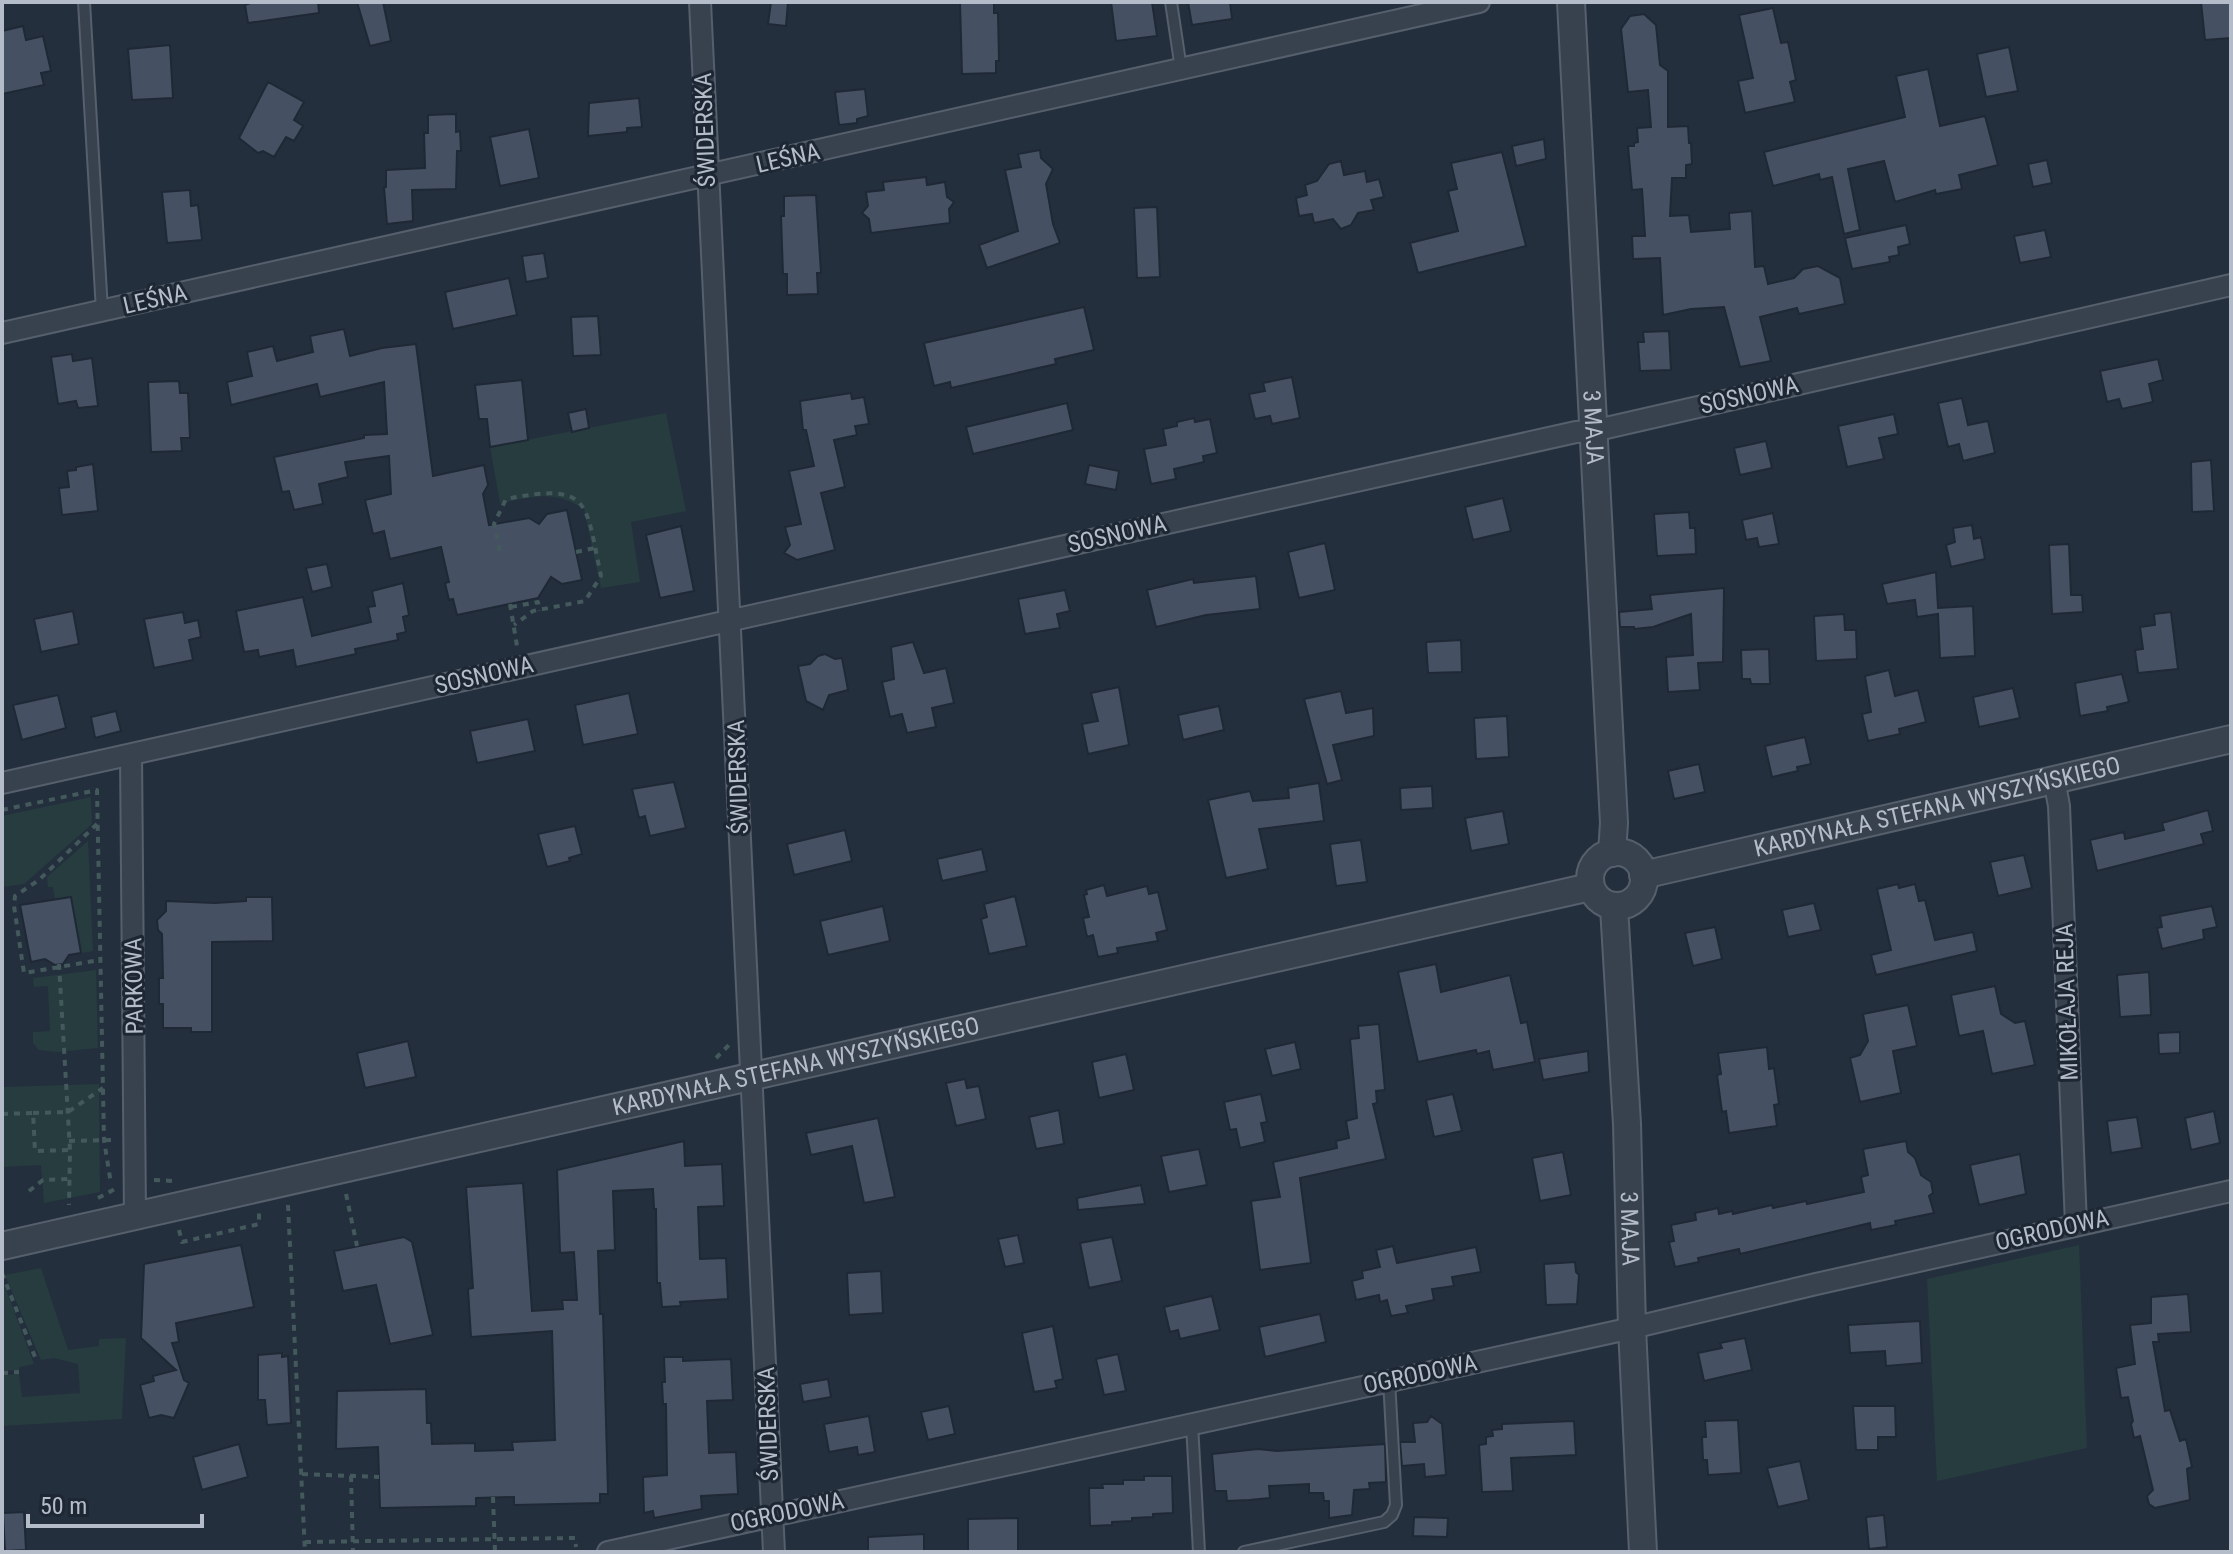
<svg xmlns="http://www.w3.org/2000/svg" width="2233" height="1554" font-family="'Roboto Condensed',sans-serif">
  <rect width="100%" height="100%" fill="#242f3e"/>
  <path fill="#263c3f" d="M666,413L686,511L631,522L640,582L601,588L584,509C553,489 534,497 500,503L490,447Z
    M91,797L92,824L24,884L2,887V816Z
    M88,841L93,951L81,953L71,897L55,899L53,887H48L47,877Z
    M96,970L98,1048L57,1052L39,1050L33,1043V1032L50,1031L48,986L34,987L33,978Z
    M99,1084L100,1192L44,1203L41,1165L2,1167V1087Z
    M2079,1245L2087,1448L1937,1481L1927,1279Z
    M41,1268L68,1350L99,1346V1339L126,1338L122,1419L2,1426V1375L19,1374L22,1397L80,1393L78,1364L54,1358L41,1360L5,1275Z
    M2,1279L34,1364L20,1367L19,1370L2,1371Z"/>
  <path fill="#455162" stroke="#1f2835" stroke-width="2" d="M253,2H318L319,13L248,23L245,5Z
    M357,2H383L391,41L370,46Z
    M771,2H788L786,26L768,24Z
    M960,2H994V13H998L999,61H996V73L962,74Z
    M1111,2H1152L1157,36L1116,41Z
    M1188,2H1230L1232,19L1192,25Z
    M2201,2H2231V38L2205,40Z
    M1773,8L1781,43L1788,42L1796,80L1790,82L1795,102L1745,113L1738,81L1753,78L1739,15Z
    M1644,14L1656,25L1660,65L1668,71V127L1688,126L1689,143H1691L1692,164L1686,165V178H1672L1670,216L1689,215L1691,232L1730,229L1729,213L1752,211L1755,267L1764,266L1768,284L1794,278L1803,269L1818,266L1840,278L1845,304L1799,314L1797,308L1760,317L1771,361L1740,367L1724,307L1691,309L1663,315L1660,258L1633,259L1632,236H1645L1642,189L1632,190L1628,146H1634V143L1638,142L1637,128L1651,127L1648,90L1628,92L1621,29L1630,16Z
    M23,26L26,40L43,36L51,71L41,73L44,85L2,94V31Z
    M170,45L173,98L132,100L128,49Z
    M2009,47L2018,91L1986,97L1977,54Z
    M1928,69L1940,126L1985,116L1998,165L1959,175L1962,189L1936,194L1935,190L1895,202L1884,161L1848,169L1860,230L1844,234L1832,177L1820,180L1819,174L1773,186L1764,152L1905,117L1896,76Z
    M268,82L304,102L294,120L303,126L294,141L286,137L274,157L263,151L258,153L239,138Z
    M865,89L868,116L857,119V123L839,125L835,92Z
    M639,98L642,127L627,128V132L588,136L589,103Z
    M456,114V132L460,131L461,151H457L456,189L412,190L413,221L387,224L384,187H386V170L425,168L424,133H428V115Z
    M529,129L539,178L500,186L490,137Z
    M1544,139L1546,159L1516,166L1512,146Z
    M1040,150L1041,158L1053,169L1046,184L1053,224L1060,243L987,268L979,245L1018,231L1005,170L1021,167L1018,154Z
    M1502,152L1526,246L1418,273L1410,243L1458,231L1448,191L1457,189L1451,163Z
    M2047,160L2052,183L2033,187L2028,164Z
    M1341,161L1344,175L1365,171L1367,182L1379,179L1384,197L1371,200L1374,210L1358,213L1351,225L1341,229L1333,219L1314,223L1312,214L1299,216L1296,198L1307,195L1305,185L1317,181L1329,164Z
    M926,177L927,185L945,182L947,197L954,202L949,209L950,223L871,233L869,219L862,213L868,206L866,192L884,190L883,182Z
    M190,190L191,206L198,205L202,240L167,243L162,192Z
    M816,195L821,273H817L818,294L787,295V274H783L781,216H784V196Z
    M1157,207L1160,277L1137,278L1134,208Z
    M1906,225L1910,244L1898,247L1899,255L1889,257L1890,262L1852,269L1845,238Z
    M2045,230L2051,257L2020,263L2014,236Z
    M544,253L548,278L526,282L522,256Z
    M509,278L517,315L453,329L445,292Z
    M1084,307L1094,350L1055,359L1056,364L951,388L950,382L934,386L924,343Z
    M598,316L601,355L573,356L571,317Z
    M344,329L350,356L382,348L416,344L433,476L484,465L488,485L483,494L489,525L529,518L539,524L547,514L567,510L582,580L562,584L551,577L538,598L457,615L453,599L449,600L445,583L449,582L441,547L390,559L384,531L373,534L365,500L391,494L389,456L345,462L348,477L319,484L323,504L294,510L289,491L282,492L274,457L364,438V435L387,434L384,382L320,397L317,384L231,405L227,382L252,376L247,352L273,346L277,361L313,352L310,336Z
    M1669,331L1671,370L1640,371L1638,342H1644L1643,332Z
    M72,354L73,361L92,358L98,406L78,408L76,401L58,404L51,357Z
    M2158,359L2163,380L2149,384L2153,402L2122,409L2119,399L2107,402L2100,371Z
    M1292,377L1300,418L1272,424L1270,416L1255,419L1249,394L1265,391L1263,383Z
    M522,380L528,440L490,447L487,419H479L475,385Z
    M179,381L180,393H188L190,438H181L182,451L151,452L148,382Z
    M851,393L852,399L864,397L869,424L855,426L857,435L834,440L845,487L821,493L835,550L797,560L784,553L790,545L785,527L801,524L789,471L814,466L806,430H803L800,401Z
    M1962,398L1968,425L1988,421L1995,453L1963,461L1959,444L1948,447L1938,403Z
    M1067,403L1073,430L973,454L966,427Z
    M586,409L589,428L572,432L568,413Z
    M1894,414L1898,434L1879,438L1884,459L1847,467L1838,426Z
    M1194,418L1195,422L1210,419L1217,453L1203,456L1204,462L1174,469L1176,479L1151,484L1144,449L1166,445L1163,429L1177,426V422Z
    M1766,441L1772,468L1740,475L1734,448Z
    M2211,460L2214,511L2192,512L2191,462Z
    M93,464L98,511L62,515L59,488L69,487L67,471L76,470V467Z
    M1089,465L1119,471L1116,490L1085,484Z
    M1503,498L1511,531L1473,540L1465,507Z
    M1689,512L1690,528H1695L1696,554L1657,556L1654,514Z
    M1773,513L1779,544L1759,547L1757,538L1746,540L1742,520Z
    M1972,525L1974,539L1981,537L1985,559L1951,567L1946,545L1955,542L1953,528Z
    M681,526L694,591L660,598L646,535Z
    M1325,543L1335,590L1299,598L1288,552Z
    M2069,544L2071,595H2082L2083,612L2052,614L2049,545Z
    M327,564L332,587L312,592L306,568Z
    M1936,572L1938,608L1973,606L1975,656L1940,658L1938,614L1917,617L1915,600L1887,604L1882,584Z
    M1256,576L1260,609L1206,615L1156,627L1147,590L1193,579L1194,583Z
    M403,583L409,615L403,617L406,632L397,634L398,640L355,649L356,654L296,667L293,650L259,657L258,650L244,652L236,611L303,597L312,636L371,622L368,607L375,606L372,591Z
    M1724,588L1723,662L1698,663L1700,690L1668,692L1666,657L1693,655L1691,614L1653,627L1634,629V627H1620L1619,612L1652,609L1650,595Z
    M1065,590L1070,611L1057,614L1060,628L1025,634L1018,599Z
    M73,611L79,644L41,652L34,619Z
    M183,612L185,623L198,620L201,637L189,640L193,660L154,668L144,619Z
    M2171,612L2178,669L2138,673L2135,650L2143,649L2140,627L2155,625L2154,614Z
    M1844,614L1845,630H1856L1857,659L1816,661L1814,616Z
    M1461,640L1462,672L1428,673L1426,642Z
    M913,642L924,673L946,668L954,703L932,708L936,727L907,733L902,714L890,717L882,682L894,679L891,647Z
    M1769,649L1770,684H1751L1750,679H1742L1741,650Z
    M825,654L835,659L842,658L848,690L829,695L823,710L806,701L798,666L810,664L818,656Z
    M1889,670L1895,696L1918,690L1926,722L1899,729L1900,734L1868,741L1862,714L1871,712L1865,676Z
    M2122,674L2129,702L2107,707L2108,711L2080,716L2075,683Z
    M1119,687L1129,745L1088,754L1082,724L1098,721L1091,693Z
    M2013,688L2020,718L1979,727L1973,697Z
    M1341,691L1346,713L1373,708L1374,736L1333,745L1342,780L1327,784L1304,699Z
    M629,693L638,734L583,745L575,705Z
    M58,695L66,728L22,740L13,705Z
    M1219,706L1224,730L1183,740L1178,715Z
    M116,711L121,731L95,738L91,717Z
    M1507,716L1509,757L1476,759L1474,718Z
    M528,719L535,751L477,763L470,731Z
    M1805,737L1811,764L1797,767L1798,771L1772,777L1765,746Z
    M1699,764L1705,792L1674,799L1668,771Z
    M674,782L686,828L650,836L645,816L639,818L632,789Z
    M1319,783L1324,821L1259,829L1268,869L1226,878L1208,800L1250,791L1253,801L1289,798L1288,788Z
    M1432,786L1433,808L1401,810L1400,788Z
    M2208,810L2213,831L2201,834L2204,844L2097,871L2090,840L2124,832L2125,839L2164,830L2162,823Z
    M1503,811L1509,844L1471,851L1465,818Z
    M575,826L582,854L569,858L570,861L547,867L538,834Z
    M845,830L852,861L794,875L787,844Z
    M1361,840L1367,882L1336,886L1330,844Z
    M982,849L987,871L942,881L937,859Z
    M2024,855L2032,888L1998,896L1990,862Z
    M1898,884L1899,888L1915,884L1919,901L1925,900L1935,940L1973,932L1977,951L1876,975L1871,955L1891,950L1877,889Z
    M1104,885L1107,896L1147,886L1149,894L1158,892L1167,930L1156,933L1158,941L1117,948L1118,953L1098,957L1093,935L1087,937L1083,918L1089,917L1084,895L1087,894L1086,890Z
    M1015,896L1027,946L989,954L981,919L987,917L984,904Z
    M71,897L81,953L69,955L63,964L55,965L45,959L31,962L20,905Z
    M246,897H272L273,941L212,942V1032H191V1028H163V1004H159V978H163L162,934L158,930L157,920L166,911V901L215,903L246,901Z
    M1814,903L1821,930L1788,937L1782,910Z
    M883,906L890,941L828,955L820,921Z
    M2212,906L2217,927L2203,930L2204,939L2162,949L2157,928L2162,927L2160,916Z
    M1715,927L1722,959L1693,966L1685,933Z
    M1436,964L1441,992L1510,975L1521,1023L1527,1022L1535,1062L1493,1070L1489,1051L1477,1054L1476,1050L1418,1062L1398,972Z
    M2149,972L2151,1015L2120,1017L2117,975Z
    M1995,986L2001,1014L2015,1023L2025,1021L2035,1065L1992,1074L1983,1031L1959,1036L1951,995Z
    M1908,1005L1917,1046L1893,1051L1901,1093L1860,1102L1850,1058L1860,1055L1868,1041L1863,1014Z
    M1379,1024L1385,1090L1376,1091L1377,1103L1373,1104L1386,1159L1300,1178L1311,1263L1260,1270L1251,1201L1280,1197L1273,1162L1337,1148L1336,1141L1349,1138L1346,1121L1357,1118L1350,1039L1359,1038L1358,1026Z
    M2180,1032V1053L2159,1054L2158,1033Z
    M408,1041L416,1077L365,1088L357,1053Z
    M1295,1042L1301,1069L1272,1076L1265,1049Z
    M1767,1047L1769,1069L1774,1068L1779,1104L1774,1105L1777,1126L1729,1133L1726,1111L1722,1112L1717,1075L1721,1074L1718,1053Z
    M1588,1051L1589,1072L1543,1080L1539,1059Z
    M1126,1054L1134,1090L1099,1098L1092,1062Z
    M965,1079L967,1088L979,1086L986,1119L956,1126L946,1083Z
    M1261,1094L1267,1122L1261,1123L1265,1142L1240,1148L1236,1129L1230,1130L1224,1102Z
    M1453,1094L1462,1131L1434,1137L1426,1100Z
    M1059,1110L1064,1144L1036,1149L1029,1117Z
    M2214,1111L2220,1143L2191,1150L2185,1118Z
    M2137,1117L2142,1148L2111,1153L2107,1121Z
    M878,1118L895,1197L864,1203L852,1146L811,1155L806,1133Z
    M684,1141L685,1166L722,1164L724,1206L698,1207L700,1259L726,1258L728,1299L680,1302L681,1306L662,1307L660,1283H657L656,1209H654L653,1189L613,1191L615,1250L598,1251L600,1314H603L608,1494H600V1503L514,1505V1497L476,1498V1506L380,1508L378,1447L336,1449L337,1391L426,1389L427,1423H431L432,1444L475,1443V1451L513,1450L512,1442L555,1440L552,1331L471,1337L468,1289L473,1288L466,1187L523,1183L532,1311L563,1309L562,1300H577L574,1252L560,1253L557,1170Z
    M1906,1141L1908,1152L1915,1158L1921,1175L1931,1182L1933,1193L1929,1196L1934,1213L1895,1221L1896,1225L1871,1230L1870,1223L1740,1254L1739,1249L1698,1258L1699,1262L1675,1267L1669,1242L1674,1241L1671,1225L1696,1220L1695,1213L1718,1208L1719,1214L1732,1211L1733,1214L1772,1205L1773,1208L1806,1201L1807,1204L1864,1192L1861,1177L1868,1175L1863,1149Z
    M1199,1149L1207,1185L1169,1192L1161,1156Z
    M1563,1152L1571,1195L1540,1201L1532,1158Z
    M2020,1154L2026,1194L1979,1205L1970,1165Z
    M1141,1185L1145,1204L1078,1210L1077,1198Z
    M1018,1235L1024,1263L1005,1267L998,1239Z
    M404,1237L412,1242L433,1335L390,1344L376,1285L343,1291L334,1251Z
    M1112,1237L1122,1281L1089,1288L1080,1243Z
    M241,1245L254,1307L176,1323L179,1342L172,1343L184,1380L189,1383L174,1418L161,1415L149,1418L140,1385L154,1381L153,1376L176,1370L141,1338L144,1264Z
    M1393,1246L1397,1263L1476,1247L1481,1272L1452,1277L1454,1286L1432,1289L1434,1300L1406,1306L1408,1313L1391,1316L1387,1300L1380,1302L1379,1295L1356,1300L1352,1281L1363,1278L1362,1271L1380,1267L1376,1250Z
    M1575,1262L1576,1272L1579,1275L1577,1304L1546,1305L1544,1264Z
    M881,1271L883,1313L849,1315L847,1273Z
    M2188,1294L2191,1332L2158,1334L2159,1342H2153L2165,1411L2170,1410L2180,1441L2186,1439L2192,1467L2187,1469L2190,1500L2155,1508L2149,1504L2147,1496L2153,1490L2140,1436L2134,1438L2131,1424L2133,1421L2128,1397L2121,1398L2116,1368L2135,1364L2130,1325L2151,1323V1297Z
    M1212,1296L1220,1330L1180,1339L1178,1330L1170,1332L1164,1307Z
    M1320,1314L1326,1342L1265,1357L1259,1327Z
    M1920,1321L1922,1363L1886,1366L1885,1351L1850,1353L1848,1325Z
    M1053,1326L1063,1379L1055,1381L1057,1388L1034,1392L1022,1333Z
    M1745,1338L1752,1370L1704,1381L1698,1353L1722,1348L1720,1343Z
    M282,1353V1357L288,1356L291,1423L267,1425L265,1400H258V1355Z
    M1118,1354L1126,1391L1104,1395L1096,1359Z
    M664,1357H683V1361L731,1359L733,1400L707,1401L709,1453L736,1452L738,1494L701,1496L702,1509L654,1518L653,1511L644,1513L643,1477L667,1475L666,1404H663L662,1382H665Z
    M828,1379L831,1397L803,1402L800,1384Z
    M949,1406L955,1434L928,1440L921,1412Z
    M1853,1406H1895L1896,1437H1878V1450H1856Z
    M869,1416L875,1452L858,1455L857,1447L829,1452L824,1424Z
    M1431,1416L1442,1424L1446,1475L1425,1477L1424,1464L1402,1466L1400,1442H1415L1413,1423L1427,1422Z
    M1738,1420L1741,1473L1708,1475L1707,1460H1703L1702,1437H1706L1705,1421Z
    M1574,1421L1576,1455L1511,1458L1513,1491L1482,1492L1479,1445L1486,1444V1437L1493,1436L1492,1430L1502,1429V1424Z
    M239,1444L248,1477L202,1490L193,1457Z
    M1385,1444L1386,1482L1369,1483L1370,1489L1354,1490L1352,1515L1329,1518V1501H1324L1323,1493H1309V1484L1269,1486L1270,1498L1249,1500L1227,1501L1226,1491H1215L1212,1454L1258,1449L1277,1451Z
    M1800,1461L1809,1500L1778,1507L1767,1468Z
    M1144,1476H1172L1173,1513L1153,1514V1517L1132,1518V1521L1112,1522V1525L1090,1526L1089,1488H1103L1102,1484H1123V1480H1144Z
    M24,1512L26,1550L5,1551L3,1513Z
    M1884,1515L1887,1547L1869,1549L1866,1517Z
    M1414,1517L1448,1518L1447,1537L1413,1536Z
    M1018,1518V1552H968V1519Z
    M924,1534V1552H868V1537Z"/>
  <g fill="none" stroke-linecap="round" stroke-linejoin="round">
    <defs>
      <path id="service" d="M84,2L102,311
        M1171,2L1181,69
        M1192,1424L1199,1552
        M1244,1552L1384,1522L1392,1515L1396,1505L1389,1380"/>
      <path id="minor" d="M700,2L774,1552
        M2,333L1479,2
        M131,755L135,1217
        M2054,779L2059,806L2076,1225
        M2,783L1576,432L1593,431L2231,285
        M608,1552L1632,1328L1816,1284L2231,1191"/>
      <g id="tertiary">
        <path id="s1" d="M1571,2L1614,823L1612,853"/>
        <circle cx="1617" cy="879" r="27"/>
        <path id="s2" d="M1643,875L2231,739"/>
        <path id="s3" d="M1614,907L1627,1124L1632,1328L1643,1552"/>
        <path id="s4" d="M2,1246L1590,887"/>
      </g>
    </defs>
    <use href="#service" stroke="#565f6c" stroke-width="14"/>
    <use href="#minor" stroke="#565f6c" stroke-width="24"/>
    <use href="#tertiary" stroke="#565f6c" stroke-width="30"/>
    <path stroke="#44595c" stroke-width="4" stroke-dasharray="6 6" stroke-linecap="butt" d="M500,551L494,524L506,499C592,482 585,502 601,576L585,601L533,611L514,625
      M576,552L595,548
      M510,604L517,646
      M511,607L538,602L539,611
      M2,810L97,790L104,1140L111,1184
      M97,824L39,880L15,896L14,906L24,973L100,960
      M59,964L70,1150L69,1205
      M716,1058L730,1044
      M33,1113L68,1112L103,1088
      M2,1114L33,1113L35,1151L70,1150
      M69,1141L112,1140
      M154,1180L174,1181
      M29,1191L43,1180L69,1179
      M346,1194L357,1246
      M98,1198L115,1189
      M288,1205L305,1552
      M179,1230L182,1242L259,1224V1213L261,1212
      M2,1273L37,1362
      M2,1373L19,1372
      M302,1474L379,1477
      M351,1476L353,1552
      M493,1497L495,1552
      M305,1542L575,1538L576,1547"/>
    <use href="#service" stroke="#38414e" stroke-width="10"/>
    <use href="#minor" stroke="#38414e" stroke-width="20"/>
    <use href="#tertiary" stroke="#38414e" stroke-width="26"/>
  </g>
  <g text-anchor="middle" dominant-baseline="central" stroke-width="6" stroke-linejoin="round" paint-order="stroke">
    <g font-size="24" fill="#b4bcc9" stroke="#1d2633">
      <text transform="translate(705 130) rotate(-92)">ŚWIDERSKA</text>
      <text transform="translate(788 158) rotate(-13)">LEŚNA</text>
      <text transform="translate(155 299) rotate(-13)">LEŚNA</text>
      <text transform="translate(1749 395) rotate(-13)">SOSNOWA</text>
      <text stroke="none"><textPath href="#s1" startOffset="426">3 MAJA</textPath></text>
      <text transform="translate(1117 534) rotate(-13)">SOSNOWA</text>
      <text transform="translate(484 675) rotate(-13)">SOSNOWA</text>
      <text transform="translate(738 777) rotate(-92)">ŚWIDERSKA</text>
      <text stroke="none"><textPath href="#s2" startOffset="302">KARDYNAŁA STEFANA WYSZYŃSKIEGO</textPath></text>
      <text transform="translate(134 986) rotate(-91)">PARKOWA</text>
      <text transform="translate(2067 1002) rotate(-92)">MIKOŁAJA REJA</text>
      <text stroke="none"><textPath href="#s4" startOffset="814">KARDYNAŁA STEFANA WYSZYŃSKIEGO</textPath></text>
      <text stroke="none"><textPath href="#s3" startOffset="322">3 MAJA</textPath></text>
      <text transform="translate(2052 1230) rotate(-13)">OGRODOWA</text>
      <text transform="translate(1420 1374) rotate(-12)">OGRODOWA</text>
      <text transform="translate(768 1424) rotate(-92)">ŚWIDERSKA</text>
      <text transform="translate(787 1512) rotate(-12)">OGRODOWA</text>
    </g>
  </g>
  <rect width="2233" height="1554" fill="none" stroke="#b4bcc9" stroke-width="8"/>
  <path d="M28 1514v12h174v-12" fill="none" stroke="#b4bcc9" stroke-width="4"/>
  <text x="40" y="1514" font-size="24" fill="#b4bcc9" stroke="#1d2633" stroke-width="6" paint-order="stroke">50 m</text>
</svg>
